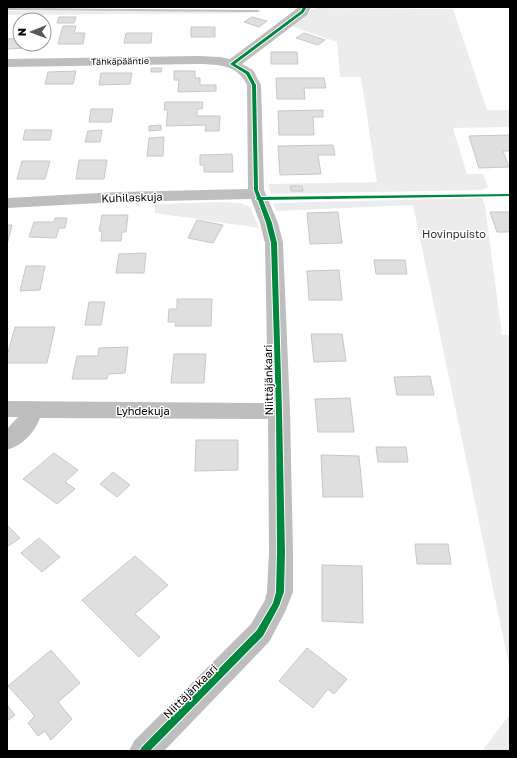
<svg xmlns="http://www.w3.org/2000/svg" width="517" height="758" font-family="'Golos Text',sans-serif">
  <rect width="100%" height="100%" fill="#fff"/>
  <path fill="#ececec" d="M7,7L89,9H43Z
    M317,8L453,9L487,110H510V127L453,128L467,174H483L488,187L481,190L271,194L268,184L377,182L361,77H340L337,42L291,26L313,9Z
    M227,10L255,13L7,15V11Z
    M482,198L485,206L502,335H510V670L413,205L276,211L273,203Z
    M219,202L241,203L250,207L259,228L155,213V204Z
    M510,714V751H482Z"/>
  <g fill="none" stroke-linecap="round" stroke-linejoin="round">
    <path fill="#bfbfbf" fill-rule="evenodd" d="M7,8L258,10L260,11L258,12L7,10Z"/>
  </g>
  <path fill="#dfdfdf" stroke="#c7c7c7" d="M59,17H76L74,23H57Z
    M252,17L267,21L259,27L244,22Z
    M63,26H76L74,33H85L83,44H58Z
    M191,27H215V37H191Z
    M126,33H152L151,43H124Z
    M304,33L325,40L318,45L296,38Z
    M20,38V44H26V48L7,49V39Z
    M271,52H297L298,64H271Z
    M151,68H162L161,72H151Z
    M76,71L73,84H45L48,72Z
    M174,71H195V78H200V85H216V91L178,92L179,80H174Z
    M101,73H132L130,84L99,85Z
    M276,78H324L326,88H304L305,99H277Z
    M165,102H203L202,109H197V116H220L219,131H205L206,125L166,126L168,110H164Z
    M91,109H113L111,122H89Z
    M323,110V117H313L314,135H279L278,111Z
    M161,125V130L149,131V126Z
    M25,130H52L50,140H23Z
    M102,130L100,142H85L88,131Z
    M510,135V151H503L509,167L479,168L469,136Z
    M164,137L163,156H147L149,138Z
    M333,145L335,155H318L321,174L280,175L278,146Z
    M232,154L233,172H204V165H200V155Z
    M79,160H107L104,179H76Z
    M22,161H50L45,179H17Z
    M290,186H302L303,191H291Z
    M338,212L342,243L310,244L307,213Z
    M490,212H510V232H497Z
    M102,215H128L126,232H122L121,241H101L102,231H99Z
    M55,218H67L65,228H59L56,238L29,237L34,222H54Z
    M197,220L223,225L213,243L188,238Z
    M7,225H12L7,245Z
    M146,253L144,273H116L119,254Z
    M374,260H405L407,274H376Z
    M26,266H45L40,290L20,291Z
    M339,270L342,300H309L307,271Z
    M177,299H212L211,326H175L176,322H168L169,309H177Z
    M89,302H105L101,325H85Z
    M15,327H55L47,363H7V356Z
    M311,334H342L346,361L314,362Z
    M128,347L125,373L108,374L107,379H72L77,356H98L99,348Z
    M174,354H206L204,383H171Z
    M430,376L434,395H397L394,377Z
    M350,398L354,432H318L315,399Z
    M196,440H238V470L195,471Z
    M376,447H406L408,462H378Z
    M54,453L78,470L65,482L75,489L57,504L23,479Z
    M321,455L359,456L363,497H323Z
    M113,472L130,485L117,497L100,484Z
    M7,525L20,538L7,547Z
    M39,538L60,557L42,572L21,553Z
    M415,544H448L451,564H417Z
    M135,556L168,585L135,614L160,637L139,657L82,600Z
    M322,565L362,566L363,623L322,621Z
    M307,648L347,679L334,694L328,689L313,708L279,681Z
    M51,650L80,683L58,702L72,719L51,740L45,731L38,736L28,723L35,716L8,686Z
    M7,705L15,715L7,721Z"/>
  <g fill="none" stroke-linecap="round" stroke-linejoin="round">
    <path fill="#bebebe" fill-rule="evenodd" d="M299,7H311L307,15L242,64L253,70L261,85L264,190L278,223L283,243L290,411L293,552V592L285,612L269,642L164,751H129L134,741L251,624L265,600L267,592L269,552L268,419L40,418C34,433 23,445 7,450V429L18,417H7V401L268,403L265,243L260,223L251,199L118,202L7,208V198L118,192L248,189L247,85C237,64 219,65 199,64L7,67V59L199,56L220,57L230,59Z"/>
    <defs>
      <path id="cycleway" d="M303,7H307L303,13L235,64L249,72L256,85L258,190L261,197L510,194V196L263,200L272,223L277,243L282,411L285,552L284,592L279,606L263,636L150,751H140L141,748L257,630L273,603L276,592L277,552L276,411L271,243L266,223L258,200L256,199L257,198L254,190L252,85L246,74L230,64L301,11Z"/>
    </defs>
    <use href="#cycleway" stroke="#fff" stroke-width="2"/>
    <use href="#cycleway" fill="#00873e" fill-rule="evenodd"/>
  </g>
  <g text-anchor="middle" dominant-baseline="central" stroke-width="3" stroke-linejoin="round" paint-order="stroke">
    <g font-size="9" fill="#000" stroke="#fff">
      <text transform="translate(120 61) rotate(-1)">Tähkäpääntie</text>
    </g>
    <g font-size="11" fill="#000" stroke="#fff">
      <text transform="translate(132 197) rotate(-2)">Kuhilaskuja</text>
      <text transform="translate(268 380) rotate(-91)">Niittäjänkaari</text>
      <text x="143" y="410">Lyhdekuja</text>
      <text transform="translate(190 691) rotate(-45)">Niittäjänkaari</text>
    </g>
    <g font-size="11" fill="#333" stroke="#fff">
      <text x="454" y="233">Hovinpuisto</text>
    </g>
  </g>
  <rect width="517" height="758" fill="none" stroke="#000000" stroke-width="16"/>
  <g transform="translate(32 32) rotate(269)"><circle r="19" fill="#ffffff" stroke="#999999"/>
  <path d="M0-3L7 15L0 10L-7 15Z" fill="#595959"/>
  <text y="-6" font-size="11" font-weight="bold" text-anchor="middle" fill="#000000">N</text>
  </g>
</svg>
